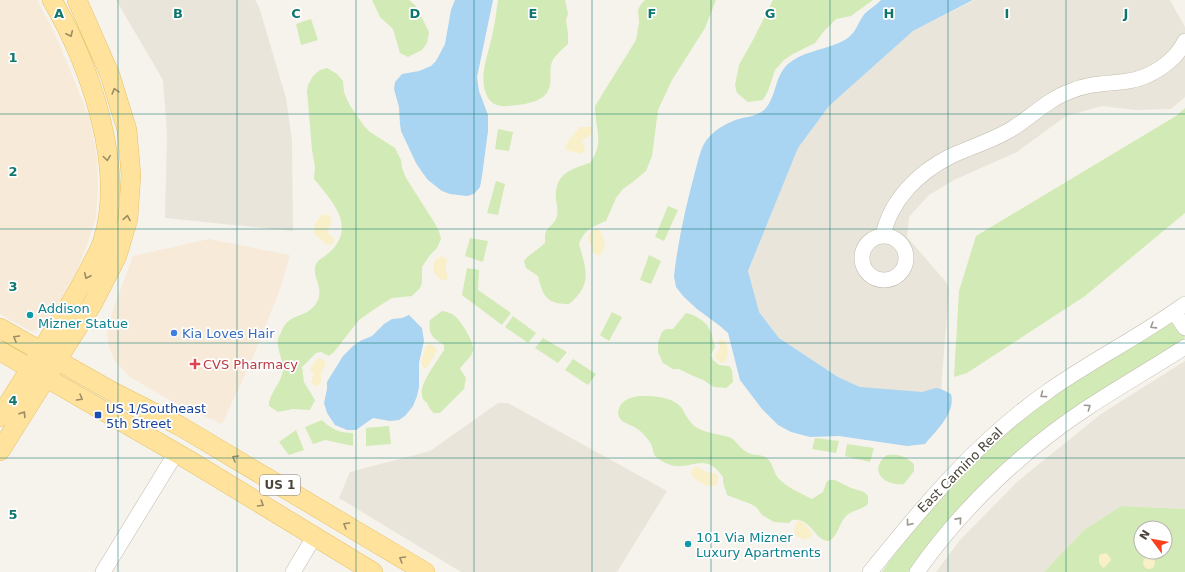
<svg xmlns="http://www.w3.org/2000/svg" width="1185" height="572" font-family="'DejaVu Sans',sans-serif">
  <rect width="100%" height="100%" fill="#f6f3ec"/>
  <path fill="#eae5da" d="M116,0H255L259,7L286,98L292,140L293,231L165,218L167,134L163,80Z
    M975,0H1170L1185,27V97L1171,109L1134,110L1102,106L1066,116L1017,152L954,180L929,195L909,217L907,237L946,282L949,289L941,390L902,395L860,387L838,377L779,338L758,311L748,271L798,148L829,106L913,31Z
    M1185,361V509L1121,506L1084,530L1044,572H936L960,540L1018,481L1101,414Z
    M498,403H508L667,491L617,572H461L339,498L350,472L430,451Z"/>
  <path fill="#f7ead8" d="M0,0H37L55,34L90,119L97,159L98,185L96,217L88,242L77,271L48,320L38,330L30,331L0,314Z
    M209,239L290,255L280,289L251,362L222,424L175,403L130,377L115,361L109,348L107,334L112,312L133,256Z"/>
  <path fill="#d2eab5" fill-rule="evenodd" d="M372,0H409L416,6L429,32L427,43L422,50L408,57L400,53L393,29L380,17Z
    M498,0H565L568,14L566,20L568,33V44C562,50 553,56 551,65C549,76 554,88 543,97C533,104 519,105 507,106C498,107 491,104 487,96C478,76 488,56 492,36C495,24 496,12 498,0Z
    M645,0H716L705,28L672,80L658,110L652,156L646,171L634,181L623,189L616,198L606,221C592,227 585,229 579,244C586,269 593,285 569,304C546,304 543,296 538,276L526,268L524,261C529,254 538,250 545,243C545,240 545,236 545,234C547,227 556,223 557,216C558,210 557,206 556,200C554,175 569,169 590,163C605,141 595,130 595,106L636,40L639,23L638,10L641,4Z
    M773,0H873L851,16L836,19L824,31L815,43L793,54L784,60L775,70L768,91L763,100L748,102L737,93L735,85L739,65L754,38Z
    M311,19L318,40L301,45L296,24Z
    M327,68L337,74L343,81L344,92L349,104L364,126L370,132L395,148L401,160L402,168L406,178L434,222L439,231L441,239L437,248L430,255L422,267V283L420,288L412,296L392,298L379,306L359,320L334,352L329,356L321,352L316,353L302,367L304,382L315,400L310,410L293,409L278,412L269,406V402C272,391 281,382 283,371C285,364 276,349 278,339C279,336 281,333 282,330C291,312 304,319 315,305C326,290 313,280 315,267C317,259 325,257 330,252C357,226 332,201 314,179L315,167L312,150L307,91L308,85L313,76L320,70Z
    M1185,108V213L1085,296L967,373L954,377L959,291L976,236L1176,116Z
    M498,129L513,132L509,151L495,149Z
    M496,181L505,184L498,215L487,213Z
    M668,206L678,210L664,241L655,237Z
    M470,238L488,241L483,262L465,256Z
    M649,255L661,261L651,284L640,280Z
    M467,268L479,270L478,290L511,313L502,325L462,295Z
    M442,311C447,312 452,313 456,317C462,323 475,343 473,351C471,358 463,363 460,369L466,378L464,389L440,413H434C430,410 429,407 427,403C424,400 422,399 422,395C419,384 438,360 444,350V345C432,338 428,334 430,320Z
    M612,312L622,317L609,341L600,335Z
    M686,313C694,314 707,322 710,330C713,335 712,341 715,346L711,355L713,360L719,365L729,366L732,370L733,382L726,388L714,387L703,380L689,374L679,369H673L663,363L658,352V342L662,332L666,329H673Z
    M513,316L536,333L528,343L505,327Z
    M1173,322L1177,324L1185,336L1184,340L1176,346L1104,388L1057,420L917,561L910,572H882C899,546 919,524 939,501C982,453 1030,409 1085,374C1112,356 1140,340 1168,323Z
    M543,338L567,352L558,363L535,348Z
    M573,359L596,374L588,385L565,370Z
    M639,396C653,396 672,396 682,408C685,414 689,421 694,426C704,433 718,434 729,437C735,439 739,447 745,451C751,456 759,454 765,457C773,461 773,472 778,478C788,488 800,493 812,499L823,492L827,481L830,480H835L851,488L864,492L868,496V504C862,510 852,510 846,516C839,523 838,536 829,541C813,540 812,517 792,520L789,523L774,522L762,515L757,508L751,504L727,495L723,482V477C704,449 690,473 668,464C665,463 658,459 655,456C653,453 653,447 651,444C648,439 644,434 639,430C631,423 614,423 619,408C622,400 631,397 639,396Z
    M322,420C331,429 339,433 353,433V446L325,440L313,444L305,427Z
    M389,426L391,444L366,446V428Z
    M296,430L304,450L289,455L279,442Z
    M815,438L839,441L836,453L812,449Z
    M847,444L874,448L870,462L845,456Z
    M887,455C899,454 905,456 914,464V471L904,484C885,487 867,470 887,455Z
    M1121,506L1185,509V572H1044L1084,530ZM1141,528H1165V552H1141Z"/>
  <path fill="#f9efc9" d="M580,127H591L593,129L591,135L582,140L585,148V151L581,154L566,150C564,142 575,134 580,127Z
    M324,214L329,215C334,222 331,223 328,230L329,234L334,239V242L331,245L326,244C317,235 309,235 317,221C320,217 320,216 324,214Z
    M596,229L600,230C604,239 609,250 598,256L591,251V245L588,237L592,230Z
    M442,256L447,260C447,262 446,264 446,266C444,273 452,277 444,281C437,278 433,272 433,265L436,259Z
    M720,339L725,341C728,349 730,357 723,363L719,362L715,356L720,347L718,342Z
    M430,344L434,346L437,350L429,365L425,369L422,366L421,363L426,346Z
    M319,358L325,361V365L321,373V382L319,385L315,386L311,382L314,374L310,369L315,361Z
    M694,467H698L706,472L717,474C720,480 717,488 709,486C705,486 703,483 700,482C694,478 688,475 694,467Z
    M798,521C803,521 811,530 813,535L805,540L796,536L794,531L796,522Z
    M1106,553L1110,557L1111,560L1105,567L1103,568L1099,563V555Z
    M1143 563a6 6 0 1 1 12 0a6 6 0 1 1-12 0Z"/>
  <path fill="#a9d4f2" d="M455,0H493L477,77L479,91L488,115V131L482,176L480,187L474,194L467,196L450,194L442,191L428,180L422,172L416,163L401,131L400,124L399,107L394,89L395,82L402,74L419,71L431,66L436,61L445,44L451,10Z
    M881,0H973L913,31L829,106L798,148L748,271L759,312L779,338L838,377L860,387L922,392L936,388L941,389L951,394C956,413 936,431 925,444L907,446L839,436L810,437L791,432L778,425L762,409L740,380L728,333L720,326L697,309L683,296L676,287L674,276C678,240 686,206 695,172C699,158 701,143 712,134C717,129 726,124 733,121C744,116 757,118 766,108C778,93 774,73 792,61C808,50 829,49 845,40C855,34 857,25 863,16C868,9 876,6 881,0Z
    M409,315L422,328L424,341L419,363V387L417,396L413,406L405,416L399,420L390,421L373,418L356,430H347L335,425L327,413L324,403L327,389V382L343,356L353,346L360,341L372,336L384,324L392,319L402,318Z"/>
  <g fill="none" stroke-linecap="round" stroke-linejoin="round">
    <defs>
      <path id="minor" d="M883,236C890,200 919,172 951,156C971,147 991,141 1010,130C1030,118 1048,99 1071,91C1089,83 1108,84 1128,81C1150,78 1175,62 1185,41
        M862 258a22 22 0 1 1 44 0a22 22 0 1 1-44 0Z
        M1174,312L1185,328
        M103,572L176,453
        M293,572L314,537
        M870,572C923,506 977,441 1047,392C1092,360 1141,336 1185,304
        M917,572C962,508 1022,451 1087,408C1119,387 1152,368 1185,347"/>
      <path id="major" d="M0,328L113,392L180,426L425,572
        M0,351L192,462L373,572
        M0,417C19,387 37,357 56,327C69,306 82,285 93,262C97,255 101,247 103,240C126,166 89,64 52,0
        M0,451L93,303L117,256L128,219L131,175L127,130L110,75L77,0"/>
    </defs>
    <use href="#minor" stroke="#c2bbae" stroke-width="16"/>
    <use href="#major" stroke="#e6c16a" stroke-width="20"/>
    <use href="#minor" stroke="#fff" stroke-width="15"/>
    <use href="#major" stroke="#ffe39c" stroke-width="19"/>
  </g>
  <defs><path id="oneway-chevron" d="M-2-3.5L2.5 0L-2 3.5" fill="none" stroke-width="1.6" stroke-linecap="round" stroke-linejoin="round"/></defs>
  <g stroke="#9c8c66">
    <use href="#oneway-chevron" transform="translate(70 34) rotate(65)"/>
    <use href="#oneway-chevron" transform="translate(115 91) rotate(-106)"/>
    <use href="#oneway-chevron" transform="translate(107 158) rotate(82)"/>
    <use href="#oneway-chevron" transform="translate(127 218) rotate(-80)"/>
    <use href="#oneway-chevron" transform="translate(87 276) rotate(115)"/>
    <use href="#oneway-chevron" transform="translate(16 338) rotate(-150)"/>
    <use href="#oneway-chevron" transform="translate(80 398) rotate(30)"/>
    <use href="#oneway-chevron" transform="translate(23 414) rotate(-58)"/>
    <use href="#oneway-chevron" transform="translate(235 458) rotate(-150)"/>
    <use href="#oneway-chevron" transform="translate(261 504) rotate(31)"/>
    <use href="#oneway-chevron" transform="translate(346 525) rotate(-149)"/>
    <use href="#oneway-chevron" transform="translate(402 559) rotate(-149)"/>
  </g>
  <g stroke="#9c9892">
    <use href="#oneway-chevron" transform="translate(1153 326) rotate(148)"/>
    <use href="#oneway-chevron" transform="translate(1043 395) rotate(143)"/>
    <use href="#oneway-chevron" transform="translate(1088 407) rotate(-34)"/>
    <use href="#oneway-chevron" transform="translate(959 520) rotate(-48)"/>
    <use href="#oneway-chevron" transform="translate(909 523) rotate(129)"/>
  </g>
  <path fill="none" stroke="#0f766e" stroke-width="1" stroke-opacity="0.55" d="M118,0V572M237,0V572M356,0V572M474,0V572M592,0V572M711,0V572M830,0V572M948,0V572M1066,0V572M0,114H1185M0,229H1185M0,343H1185M0,458H1185"/>
  <g fill="#0f9aa8" stroke="#fff" stroke-width="1.5">
    <circle cx="30" cy="315" r="4"/>
    <circle cx="688" cy="544" r="4"/>
  </g>
  <circle fill="#3f7fe0" stroke="#fff" stroke-width="1.5" cx="174" cy="333" r="4"/>
  <path fill="#e0444e" stroke="#fff" stroke-width="1.5" d="M193 358h4v4h4v4h-4v4h-4v-4h-4v-4h4z"/>
  <rect fill="#1a4fb4" stroke="#fff" stroke-width="1.5" x="94" y="411" width="8" height="8" rx="2"/>
  <g text-anchor="middle" dominant-baseline="central" stroke-width="3.5" stroke-linejoin="round" paint-order="stroke">
    <rect fill="#fff" stroke="#817c74" stroke-width="1" x="260" y="475" width="40" height="20" rx="3"/>
    <g font-size="12" font-weight="bold" fill="#4b4439">
      <text x="280" y="485">US 1</text>
    </g>
    <g font-size="13" fill="#0d838f" stroke="#fff" text-anchor="start">
      <text x="38" y="308">Addison<tspan x="38" dy="15">Mizner Statue</tspan></text>
      <text x="696" y="537">101 Via Mizner<tspan x="696" dy="15">Luxury Apartments</tspan></text>
    </g>
    <g font-size="13" fill="#366cbe" stroke="#fff" text-anchor="start">
      <text x="182" y="333">Kia Loves Hair</text>
    </g>
    <g font-size="13" fill="#be3a42" stroke="#fff" text-anchor="start">
      <text x="203" y="364">CVS Pharmacy</text>
    </g>
    <g font-size="13" fill="#164399" stroke="#fff" text-anchor="start">
      <text x="106" y="408">US 1/Southeast<tspan x="106" dy="15">5th Street</tspan></text>
    </g>
    <g font-size="13" fill="#4b4439" stroke="#fff">
      <text transform="translate(960 470) rotate(-45)">East Camino Real</text>
    </g>
  </g>
  <g font-size="13" text-anchor="middle" font-weight="bold" fill="#0f766e" stroke="#fff" stroke-width="3.5" stroke-linejoin="round" paint-order="stroke">
    <text x="59" y="18">A</text>
    <text x="178" y="18">B</text>
    <text x="296" y="18">C</text>
    <text x="415" y="18">D</text>
    <text x="533" y="18">E</text>
    <text x="652" y="18">F</text>
    <text x="770" y="18">G</text>
    <text x="889" y="18">H</text>
    <text x="1007" y="18">I</text>
    <text x="1126" y="18">J</text>
    <text x="13" y="62">1</text>
    <text x="13" y="176">2</text>
    <text x="13" y="291">3</text>
    <text x="13" y="405">4</text>
    <text x="13" y="519">5</text>
  </g>
  <g transform="translate(1153 540) rotate(302)"><circle r="19" fill="#ffffff" stroke="#b7b4b0"/>
  <path d="M0-3L7 15L0 10L-7 15Z" fill="#fc3f1d"/>
  <text y="-6" font-size="11" font-weight="bold" text-anchor="middle" fill="#4b4439">N</text>
  </g>
</svg>
